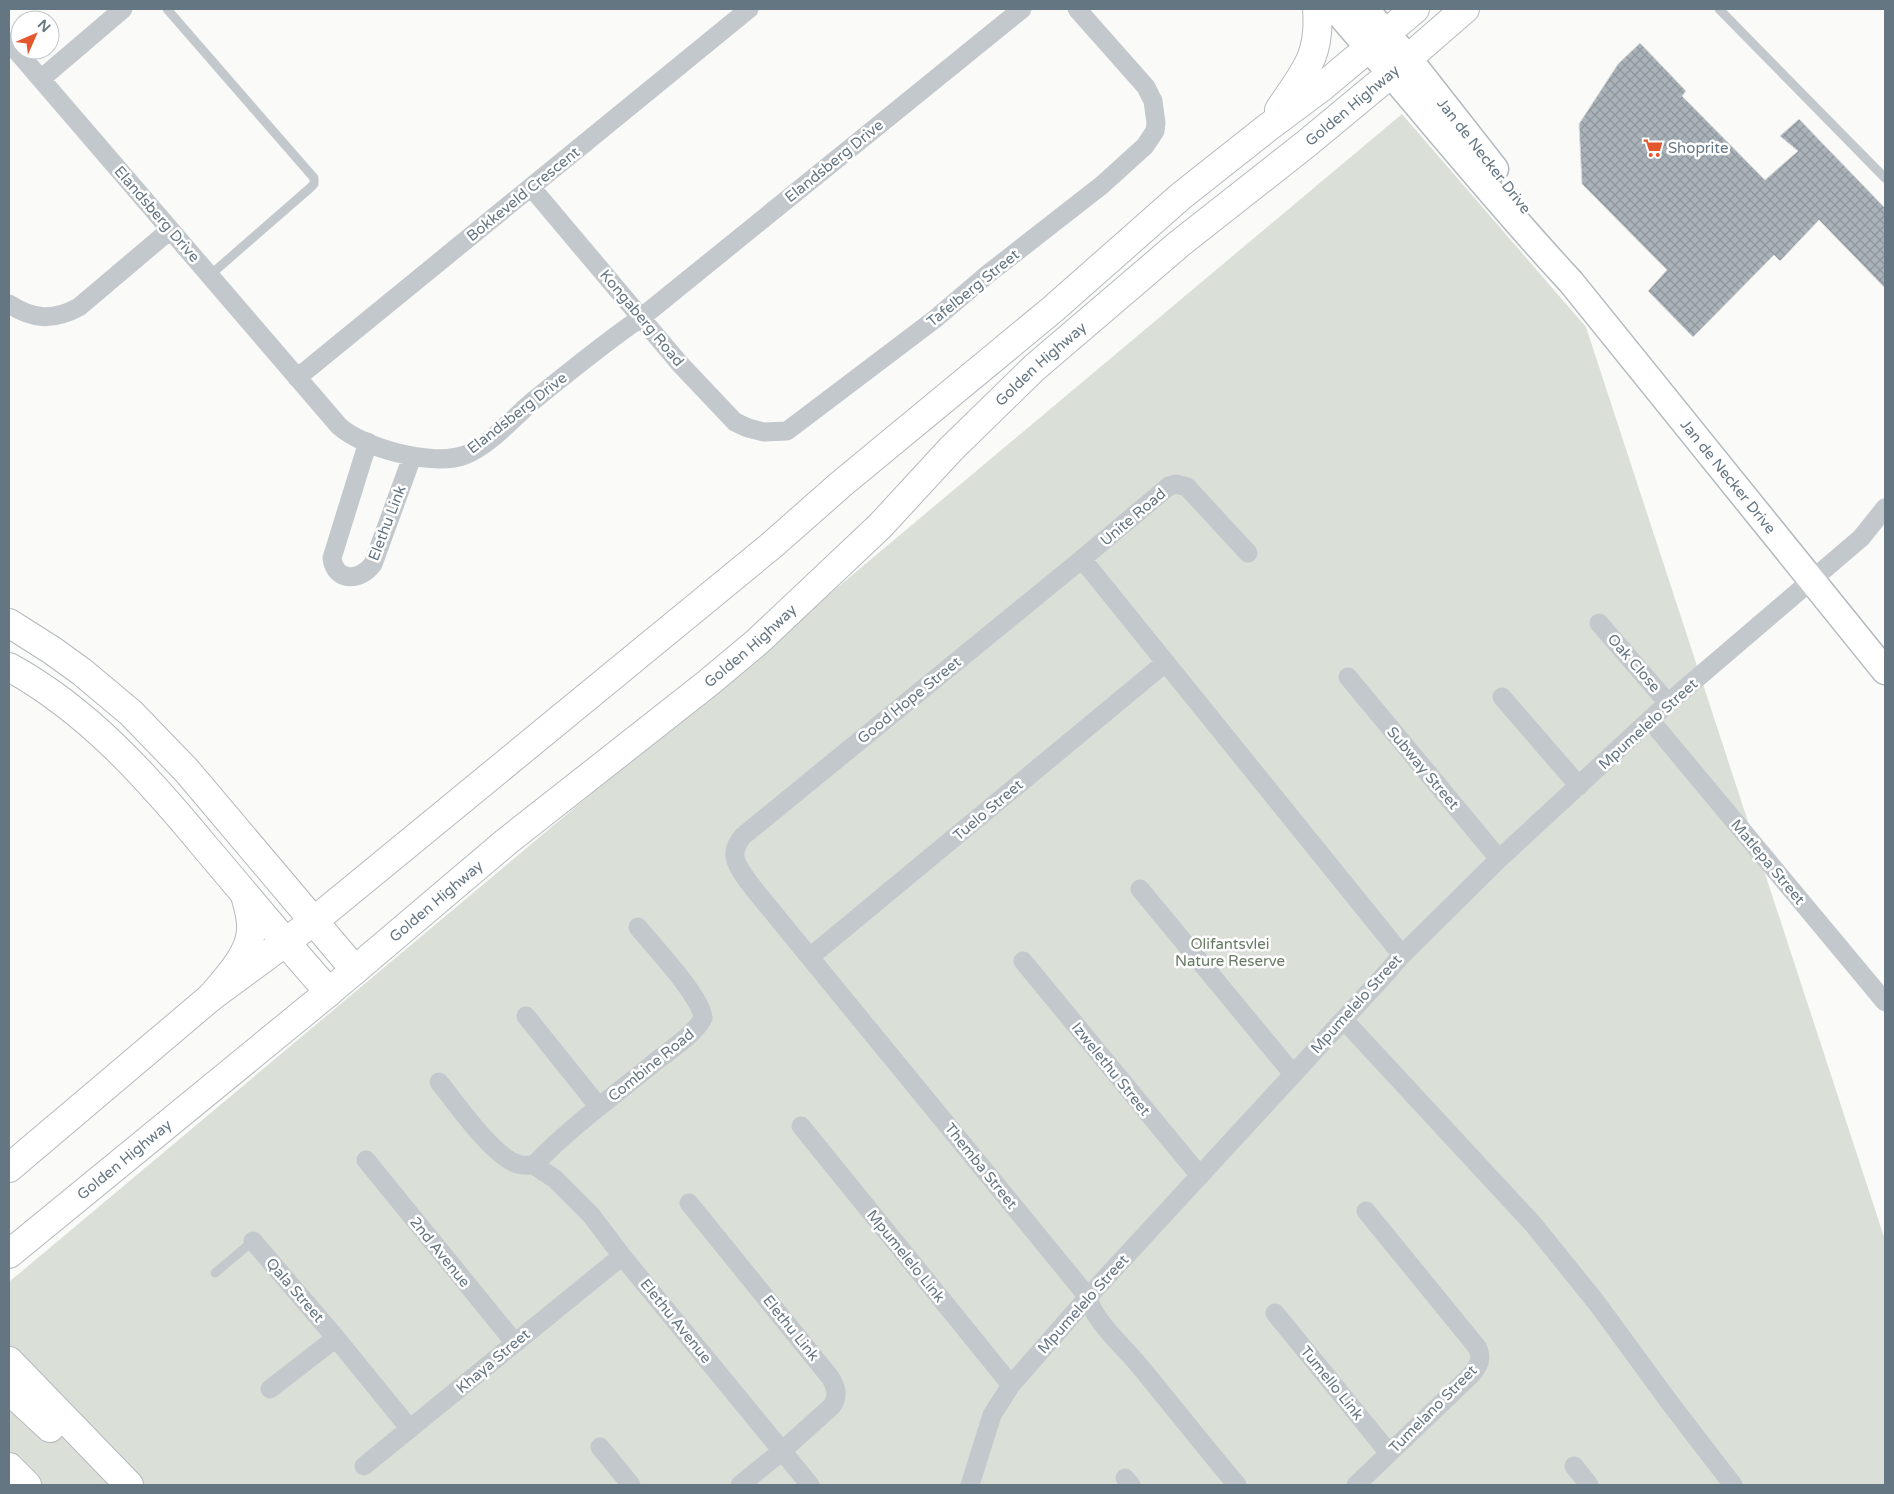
<svg xmlns="http://www.w3.org/2000/svg" width="1894" height="1494" font-family="'Varela Round',sans-serif">
  <defs>
    <pattern id="building-cross-hatch" width="8" height="8" patternUnits="userSpaceOnUse" patternTransform="scale(1.25)"><rect width="8" height="8" fill="#aab3b9"/><path d="M0 0l8 8M0 8l8-8" fill="none" stroke="#8e969c"/></pattern>
  </defs>
  <rect width="100%" height="100%" fill="#fafaf8"/>
  <path fill="#dadfd7" d="M1402,114L1586,327L1885,1240V1485H9V1282Z"/>
  <path fill="url(#building-cross-hatch)" stroke="#dcdcda" d="M1640,43L1686,91L1682,96L1765,180L1798,151L1780,136L1799,119L1885,208V288L1819,220L1780,261L1774,255L1693,337L1648,291L1667,270L1582,184L1579,124L1618,64Z"/>
  <g fill="none" stroke-linecap="round" stroke-linejoin="round">
    <defs>
      <g id="secondary">
        <path id="s1" d="M1335,9C1414,99 1489,194 1571,282L1885,671"/>
        <path d="M1365,9L1408,58L1495,169"/>
      </g>
      <g id="primary">
        <path d="M1279,110C1304,72 1321,57 1317,9"/>
        <path d="M9,1168L211,997L314,921L772,545L840,485L1053,309L1181,196L1267,128L1322,87L1415,9"/>
        <path id="s2" d="M9,1254L329,992L506,842L708,683L757,642L880,526L951,449L1034,368L1179,244L1306,144L1382,81L1465,9"/>
      </g>
      <path id="highway" d="M9,623L53,651L82,672L131,713L187,771L355,970
        M9,667C88,710 149,779 206,848C247,896 287,945 329,992
        M211,997C226,979 250,955 251,930C252,918 248,906 245,895
        M9,1361L129,1485
        M9,1390L50,1428
        M9,1467L27,1485"/>
    </defs>
    <use href="#secondary" stroke="#b3babf" stroke-width="29"/>
    <use href="#primary" stroke="#b5babe" stroke-width="30"/>
    <use href="#highway" stroke="#b4b9bd" stroke-width="30"/>
    <path stroke="#c3c8cc" stroke-width="9" d="M167,9L314,178V184L310,188L209,276
      M1719,9L1885,178
      M215,1273L253,1241"/>
    <path stroke="#c3c8cc" stroke-width="19" d="M9,42L339,426C363,448 433,467 465,455C489,446 513,418 533,401C569,372 604,343 642,317L1022,9
      M41,79L123,9
      M531,187L680,364L735,422L748,428L764,432L787,431L935,319L988,274L1102,185L1145,146L1155,131L1156,123L1153,101L1146,87L1077,9
      M9,304C34,320 53,321 79,307L170,230
      M297,378L749,9
      M368,442L332,558C335,583 361,581 373,564L412,457
      M1082,559L1402,955
      M1599,623L1668,703
      M1348,677L1499,859
      M1502,697L1579,786
      M1651,721L1885,1002
      M1140,889L1293,1074
      M810,957L1165,663
      M1023,961L1200,1176
      M526,1016L599,1107
      M1344,1020L1533,1224L1596,1302L1670,1403L1733,1485
      M439,1082C456,1103 493,1157 518,1164C523,1166 529,1165 534,1165
      M801,1126L1011,1385
      M366,1160L515,1343
      M534,1165L555,1179L591,1215L622,1256L810,1485
      M534,1165C571,1126 614,1096 655,1062C669,1051 695,1034 703,1018C701,996 654,947 638,927
      M689,1203L830,1377C836,1386 839,1396 832,1406L782,1451L740,1485
      M253,1241L336,1338L410,1429
      M1275,1313L1389,1453
      M270,1389L336,1338
      M600,1447L631,1485
      M364,1466L622,1256
      M1574,1466L1589,1485
      M1125,1478L1131,1485
      M970,1485L992,1415L1011,1385L1088,1297L1380,980L1402,955L1499,859L1668,703L1841,555L1861,538L1885,508
      M1237,1485C1203,1445 1171,1404 1138,1364C1121,1344 1094,1321 1088,1297L776,916C766,903 737,872 735,857C734,848 738,842 743,836L1082,559L1169,486L1176,484L1187,487L1248,553
      M1356,1485L1471,1375C1479,1365 1483,1359 1477,1347L1366,1211"/>
    <use href="#secondary" stroke="#fff" stroke-width="26"/>
    <use href="#primary" stroke="#fff" stroke-width="28"/>
    <use href="#highway" stroke="#fff" stroke-width="28"/>
  </g>
  <defs>
    <symbol id="supermarket-bare" viewBox="-9 -9 18 18"><path d="M-6-5.5h2.5l.6 2H6L4.5 2H-2.5L-4.4-4H-6ZM-1.5 3.2a1.3 1.3 0 1 0 .1 0ZM3 3.2a1.3 1.3 0 1 0 .1 0Z" fill="#e4572e" stroke="#fff" stroke-width="2.5" paint-order="stroke"/></symbol>
  </defs>
  <g fill-rule="evenodd">
    <use href="#supermarket-bare" x="1639" y="134" width="28" height="28"/>
  </g>
  <g text-anchor="middle" dominant-baseline="central" stroke-width="5" stroke-linejoin="round" paint-order="stroke">
    <g font-size="15" fill="#657683" stroke="#fff">
      <text stroke="none"><textPath href="#s2" startOffset="1769">Golden Highway</textPath></text>
      <text transform="translate(1484 156) rotate(52)">Jan de Necker Drive</text>
      <text transform="translate(834 161) rotate(-39)">Elandsberg Drive</text>
      <text transform="translate(523 194) rotate(-39)">Bokkeveld Crescent</text>
      <text transform="translate(157 214) rotate(49)">Elandsberg Drive</text>
      <text transform="translate(973 288) rotate(-39)">Tafelberg Street</text>
      <text transform="translate(642 318) rotate(50)">Kongaberg Road</text>
      <text stroke="none"><textPath href="#s2" startOffset="1364">Golden Highway</textPath></text>
      <text transform="translate(517 413) rotate(-38)">Elandsberg Drive</text>
      <text stroke="none"><textPath href="#s1" startOffset="611">Jan de Necker Drive</textPath></text>
      <text transform="translate(1133 517) rotate(-40)">Unite Road</text>
      <text transform="translate(387 523) rotate(-69)">Elethu Link</text>
      <text stroke="none"><textPath href="#s2" startOffset="959">Golden Highway</textPath></text>
      <text transform="translate(1634 663) rotate(49)">Oak Close</text>
      <text transform="translate(909 700) rotate(-39)">Good Hope Street</text>
      <text transform="translate(1648 724) rotate(-42)">Mpumelelo Street</text>
      <text transform="translate(1423 768) rotate(50)">Subway Street</text>
      <text transform="translate(988 810) rotate(-40)">Tuelo Street</text>
      <text transform="translate(1768 862) rotate(50)">Matlepa Street</text>
      <text stroke="none"><textPath href="#s2" startOffset="554">Golden Highway</textPath></text>
      <text transform="translate(1356 1004) rotate(-48)">Mpumelelo Street</text>
      <text transform="translate(651 1065) rotate(-39)">Combine Road</text>
      <text transform="translate(1111 1069) rotate(51)">Izwelethu Street</text>
      <text stroke="none"><textPath href="#s2" startOffset="149">Golden Highway</textPath></text>
      <text transform="translate(981 1166) rotate(51)">Themba Street</text>
      <text transform="translate(440 1252) rotate(51)">2nd Avenue</text>
      <text transform="translate(906 1256) rotate(51)">Mpumelelo Link</text>
      <text transform="translate(295 1290) rotate(49)">Qala Street</text>
      <text transform="translate(1083 1304) rotate(-48)">Mpumelelo Street</text>
      <text transform="translate(676 1321) rotate(51)">Elethu Avenue</text>
      <text transform="translate(791 1328) rotate(51)">Elethu Link</text>
      <text transform="translate(493 1361) rotate(-40)">Khaya Street</text>
      <text transform="translate(1332 1383) rotate(51)">Tumello Link</text>
      <text transform="translate(1433 1409) rotate(-45)">Tumelano Street</text>
    </g>
    <g font-size="15" fill="#657683" stroke="#fff" text-anchor="start">
      <text x="1668" y="148">Shoprite</text>
    </g>
    <g font-size="15" fill="#687a64" stroke="#fff">
      <text x="1230" y="944">Olifantsvlei<tspan x="1230" dy="17">Nature Reserve</tspan></text>
    </g>
  </g>
  <rect width="1894" height="1494" fill="none" stroke="#657683" stroke-width="20"/>
  <g transform="translate(35 35) rotate(45)"><circle r="24" fill="#ffffff" stroke="#c1c8cd"/>
  <path d="M0-4L9 19L0 12L-9 19Z" fill="#e4572e"/>
  <text y="-8" font-size="14" font-weight="bold" text-anchor="middle" fill="#657683">N</text>
  </g>
</svg>
